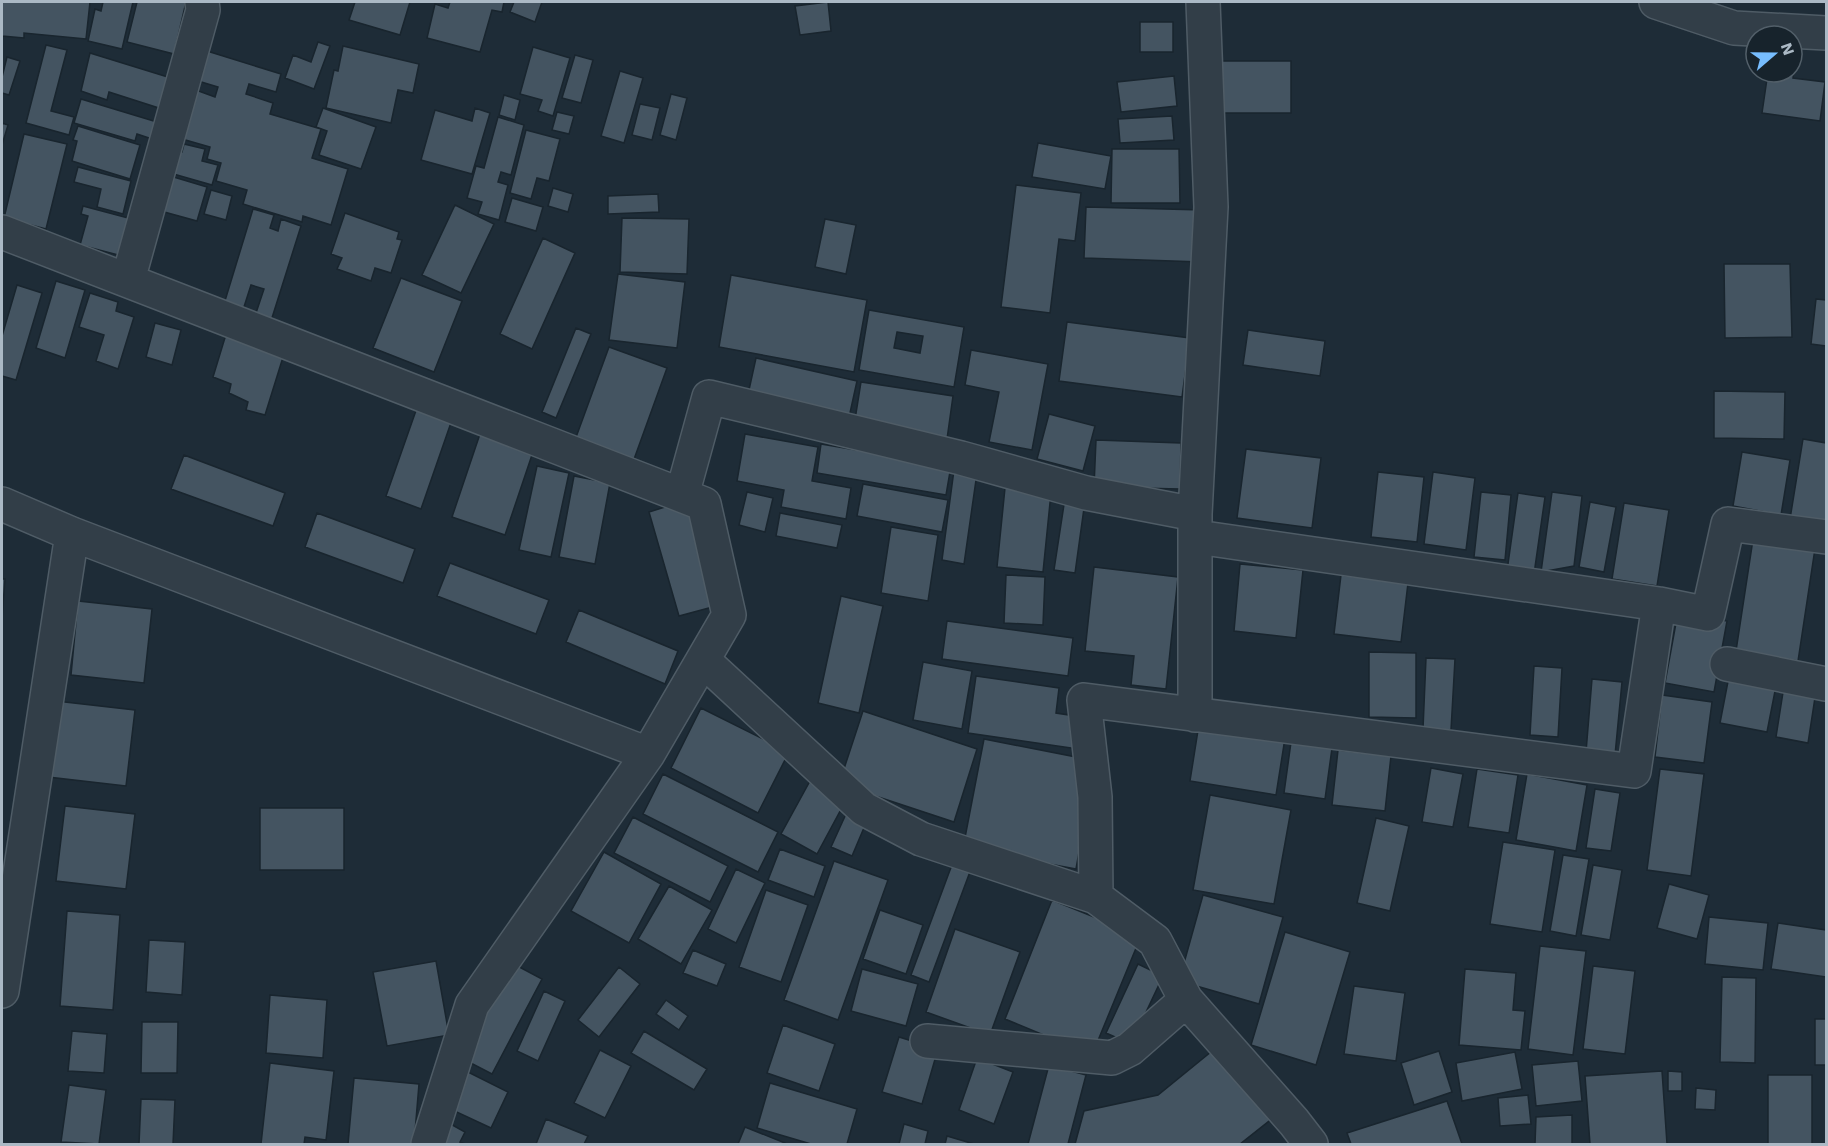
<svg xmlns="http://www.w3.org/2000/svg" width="1828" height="1146" font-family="'Work Sans',sans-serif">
  <rect width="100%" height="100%" fill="#1e2c37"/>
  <path fill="#445461" stroke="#19252e" stroke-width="1.5" fill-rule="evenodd" d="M2,2H90L86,39L24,33V38L2,36Z
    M103,2H133L122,49L88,41L95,9L101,11Z
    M137,2H186L174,54L127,42Z
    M355,2H410L400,35L349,20Z
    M450,2H504L502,12L492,10L480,52L427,38L435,4L448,8Z
    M514,2H542L535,22L510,12Z
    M828,2L831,31L800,35L795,6Z
    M1140,22H1173V52H1140Z
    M318,42L330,46L314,89L285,78L293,55L311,62Z
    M46,45L67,50L51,111L74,117L69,135L26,123Z
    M343,46L419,64L413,93L398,90L391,123L326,108L334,70L338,71Z
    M1792,46L1797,47L1793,78L1825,82L1820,121L1762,113L1768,72H1792Z
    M533,47L570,58L553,116L538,111L542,100L520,94Z
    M207,51L281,74L276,92L249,84L246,94L273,103L270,114L321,129L312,158L348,169L331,225L303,216L302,222L243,204L247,190L216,181L221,163L207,159L210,147L182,139L196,90L215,97L218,87L198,81Z
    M90,53L171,78L162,109L109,92L107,100L81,91Z
    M575,55L593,60L581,103L562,98Z
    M7,57L20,61L9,95L2,93V77Z
    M1220,61H1291V113H1221Z
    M620,71L643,78L624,143L601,136Z
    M1174,76L1177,106L1121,112L1117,82Z
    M671,94L687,98L676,140L660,135Z
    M504,95L520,100L515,120L499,115Z
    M81,99L157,122L152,139L137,134L135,141L74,123Z
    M640,104L660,108L652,140L632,135Z
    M323,108L376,127L361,169L319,155L327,131L316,127Z
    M475,108L490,113L472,174L421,160L435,110L472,121Z
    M557,112L574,116L569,134L552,130Z
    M1172,116L1174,140L1120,143L1118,119Z
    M498,117L524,125L511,175L501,172L498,182L508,185L499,220L478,214L482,202L467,198L476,166L484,168Z
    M2,123L8,125L2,145Z
    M78,126L140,145L130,179L72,161L77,141L73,140Z
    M526,130L560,139L549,181L537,178L531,199L510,193Z
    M24,134L67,144L46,229L4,218Z
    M1038,143L1111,156L1105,189L1032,177Z
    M184,144L205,149L202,161L218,165L212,185L170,173L176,151L182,152Z
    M1112,149H1179L1180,203H1111Z
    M78,167L131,181L123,214L97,207L101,189L74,182Z
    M167,175L207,187L197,221L157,210Z
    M1016,185L1081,193L1075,241L1059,239L1050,313L1001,307Z
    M553,188L573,194L568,212L548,206Z
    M211,190L232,196L226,220L204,214Z
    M658,194L659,212L608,214V196Z
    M512,198L543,207L536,231L505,222Z
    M455,205L494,224L461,293L422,275Z
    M83,206L132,219L122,256L80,245L88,216L81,214Z
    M1086,207L1203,210L1202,262L1084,258Z
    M253,209L274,215L270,228L278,231L281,219L301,226L271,321L255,316L264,289L251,285L243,310L224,304Z
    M345,213L399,232L397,239L402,240L391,273L375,268L371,281L337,269L342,258L331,254Z
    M622,218L689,219L687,274L620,272Z
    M825,219L856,225L846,274L815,267Z
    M543,238L575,253L532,349L500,334Z
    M1724,264H1790L1792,337L1725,338Z
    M618,274L685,282L677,348L609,340Z
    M731,275L867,300L854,372L719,347Z
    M401,278L462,301L434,372L373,348Z
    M56,281L85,290L65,358L36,348Z
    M17,285L42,293L16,380L2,376V336Z
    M90,293L118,302L116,311L134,317L118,369L96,361L104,335L79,327Z
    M1816,299L1826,300V346L1811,344Z
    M869,310L964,327L954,387L859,370ZM897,332L923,336L920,353L894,348Z
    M1067,322L1190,338L1182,397L1059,381Z
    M155,323L181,330L172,365L146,357Z
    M576,328L591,334L556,418L542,412Z
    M1248,330L1325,341L1320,376L1243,365Z
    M227,331L284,354L265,415L246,410L248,402L229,393L231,384L213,377Z
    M609,347L667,368L633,462L575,440Z
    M971,350L1048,364L1032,450L989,442L999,392L965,385Z
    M756,358L857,381L848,422L747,399Z
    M861,382L953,396L947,439L854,426Z
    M1714,391L1785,392L1784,439L1714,438Z
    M419,402L454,414L421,509L386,496Z
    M1049,414L1095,426L1083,471L1037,459Z
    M482,428L535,446L505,535L452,517Z
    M745,434L818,447L812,481L851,488L846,519L781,507L784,490L737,481Z
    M1803,439L1826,443V525L1790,519Z
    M1096,440L1181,443L1180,489L1094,487Z
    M821,444L951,466L946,495L817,473Z
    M1246,449L1321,458L1312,528L1237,518Z
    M1742,452L1790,460L1781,515L1733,506Z
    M184,455L285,493L273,526L171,489Z
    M537,466L569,473L551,557L519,550Z
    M954,470L977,473L964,564L942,560Z
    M1378,472L1424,477L1417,542L1371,537Z
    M1433,472L1475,478L1466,550L1424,544Z
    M574,476L610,483L595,564L559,557Z
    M863,484L948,500L942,532L857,516Z
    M1005,488L1051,493L1043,572L997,567Z
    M747,492L773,498L765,532L739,525Z
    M1481,492L1511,495L1505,560L1474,557Z
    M1552,492L1582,496L1574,566L1541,572Z
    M1518,493L1545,497L1534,574L1507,571Z
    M1065,498L1085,501L1075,573L1054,570Z
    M681,502L699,510L720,605L679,616L649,512Z
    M1590,502L1616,507L1604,572L1579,567Z
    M1624,503L1669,510L1657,586L1612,579Z
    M317,513L415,549L403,583L305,547Z
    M780,513L842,525L837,548L776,536Z
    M891,527L938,535L928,601L881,593Z
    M1754,533L1816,542L1798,661L1736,651Z
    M450,563L549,600L536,634L437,596Z
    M1240,564L1303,570L1296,638L1234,631Z
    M1094,567L1178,577L1166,689L1131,685L1134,656L1085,651Z
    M1006,575L1045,577L1043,625L1004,623Z
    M1341,575L1408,583L1401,642L1334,634Z
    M2,579H5L2,618Z
    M841,596L883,606L859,713L818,703Z
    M78,601L152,609L144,683L71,675Z
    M579,610L678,651L665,684L566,642Z
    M1678,612L1727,621L1714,692L1665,683Z
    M947,621L1073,638L1068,676L942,659Z
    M1369,652L1416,653V718L1369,717Z
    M1426,658L1455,659L1451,730L1423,729Z
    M923,662L972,671L962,729L913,720Z
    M1534,666L1562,668L1558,737L1530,735Z
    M1730,671L1777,681L1767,732L1720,723Z
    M976,676L1059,688L1056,713L1082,717L1078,749L968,733Z
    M1592,679L1622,682L1615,755L1586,752Z
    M1784,686L1816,691L1808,743L1776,737Z
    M1662,695L1712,702L1704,763L1655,757Z
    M56,701L135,710L126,786L48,777Z
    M701,708L789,752L758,813L671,768Z
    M863,711L977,749L954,822L839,784Z
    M1199,724L1285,738L1276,795L1190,781Z
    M1292,735L1333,741L1325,799L1284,793Z
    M984,739L1081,758L1091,784L1076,869L963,848Z
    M1338,750L1391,756L1385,811L1332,805Z
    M1431,768L1463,774L1453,827L1422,822Z
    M1477,769L1518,775L1509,833L1468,827Z
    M1660,769L1704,774L1691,876L1647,870Z
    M663,774L778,832L758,872L643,814Z
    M1527,774L1587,785L1576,851L1516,840Z
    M810,781L846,800L817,854L781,834Z
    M1595,789L1620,793L1611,851L1586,848Z
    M1210,795L1291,810L1274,904L1193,890Z
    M65,806L135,814L126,889L56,881Z
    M260,808H344V870H260Z
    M846,814L866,823L852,856L831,847Z
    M633,817L728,866L710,902L614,853Z
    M1376,818L1409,826L1390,911L1357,903Z
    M1503,842L1555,850L1542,932L1490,924Z
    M780,849L825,866L814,897L768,880Z
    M604,852L661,884L629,943L571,911Z
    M1563,855L1589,859L1576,936L1550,931Z
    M834,861L888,880L838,1020L784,1000Z
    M953,862L971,869L929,982L911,975Z
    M1593,865L1622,870L1610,940L1581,935Z
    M736,869L765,883L736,943L708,929Z
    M1669,884L1709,895L1697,939L1657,928Z
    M669,886L712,910L681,964L638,939Z
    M766,890L808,905L781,982L739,967Z
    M1203,895L1283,917L1259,1004L1179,981Z
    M1052,900L1141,936L1092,1055L1005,1019Z
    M880,910L923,925L906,974L863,959Z
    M67,911L120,915L113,1010L60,1006Z
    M1709,917L1768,923L1763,970L1705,964Z
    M1778,923L1826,930V977L1771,969Z
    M955,929L1020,952L990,1035L926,1012Z
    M1285,932L1350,952L1316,1065L1251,1045Z
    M149,940L185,942L182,995L146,992Z
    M1540,946L1586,951L1573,1055L1528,1049Z
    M693,950L726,964L717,986L683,973Z
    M436,961L449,1035L387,1046L373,972Z
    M510,962L542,979L492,1074L461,1058Z
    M1138,964L1163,976L1131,1044L1106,1033Z
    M1593,966L1635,971L1625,1054L1583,1049Z
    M619,967L640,984L599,1037L578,1020Z
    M862,969L918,984L906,1026L851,1011Z
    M1465,969L1516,973L1513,1010L1525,1011L1521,1050L1459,1045Z
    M1722,977L1756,978L1755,1063L1720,1062Z
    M1354,986L1405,993L1396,1061L1344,1054Z
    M544,991L565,1001L538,1061L517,1051Z
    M270,995L327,1000L323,1058L266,1053Z
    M666,1000L688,1016L679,1030L656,1014Z
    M1815,1019H1826V1065H1815Z
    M142,1022H178L177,1073H141Z
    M783,1025L835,1044L819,1091L767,1073Z
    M72,1031L107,1034L104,1073L68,1071Z
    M644,1031L707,1069L694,1090L631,1053Z
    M899,1037L938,1049L922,1104L882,1092Z
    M1217,1047L1273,1118L1240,1144H1075L1084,1111L1158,1095Z
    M600,1050L631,1066L605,1118L574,1103Z
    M1439,1051L1452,1092L1414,1105L1401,1063Z
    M1515,1052L1522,1089L1462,1101L1456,1063Z
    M977,1058L1013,1072L994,1124L959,1110Z
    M1578,1061L1582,1101L1536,1106L1532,1065Z
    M270,1063L334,1071L326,1140L305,1137L304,1144H261Z
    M1049,1065L1086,1075L1068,1144H1028Z
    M466,1071L508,1092L491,1128L448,1108Z
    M1662,1071L1667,1144H1590L1585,1076Z
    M1668,1071L1682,1072V1091H1668Z
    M1768,1075H1812V1144H1768Z
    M354,1078L419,1084L414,1144H348Z
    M770,1083L857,1109L847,1144H811L757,1128Z
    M69,1085L106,1090L99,1144L61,1142Z
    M1696,1088L1716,1090L1715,1110L1695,1109Z
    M1528,1095L1531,1124L1500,1126L1498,1098Z
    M141,1099L175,1100L173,1144H139Z
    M1447,1101L1462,1144H1351L1347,1133Z
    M1572,1115V1144H1535L1536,1117Z
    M546,1119L588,1136L584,1144H536Z
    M447,1122L465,1132L460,1142L465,1144H434Z
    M904,1124L928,1131L925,1144H899Z
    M745,1127L785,1143L784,1144H738Z
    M947,1136L974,1144H945Z"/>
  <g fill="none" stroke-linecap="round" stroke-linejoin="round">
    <defs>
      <path id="minor" d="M1656,2L1734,28L1826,33
        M2,232L704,504L729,615L648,754L472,1005L428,1144
        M128,280L203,10L202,2
        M682,495L709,397L961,458L1086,493L1195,514
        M2,504L72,534L648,754
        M1197,537L1659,604L1708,614L1728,524L1826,537
        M704,661L864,809L921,839L1096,897L1155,941L1186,1000L1294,1122L1311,1144
        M1727,664L1826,684
        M1195,715V514L1211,207L1203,2
        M1096,897L1095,797L1084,700L1634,771L1659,604
        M2,991L72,534
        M927,1041L1112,1058L1130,1049L1186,1000"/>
    </defs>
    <use href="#minor" stroke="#4f5c66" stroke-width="36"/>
    <use href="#minor" stroke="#323e48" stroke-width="33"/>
  </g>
  <rect width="1828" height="1146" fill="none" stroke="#abb9c5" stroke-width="6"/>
  <g transform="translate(1774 54) rotate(70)"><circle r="28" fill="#17232c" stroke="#525f69" stroke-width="1.5"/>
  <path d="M0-4.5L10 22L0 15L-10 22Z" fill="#77bdfe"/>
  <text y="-9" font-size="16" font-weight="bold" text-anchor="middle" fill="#abb9c5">N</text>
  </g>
</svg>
